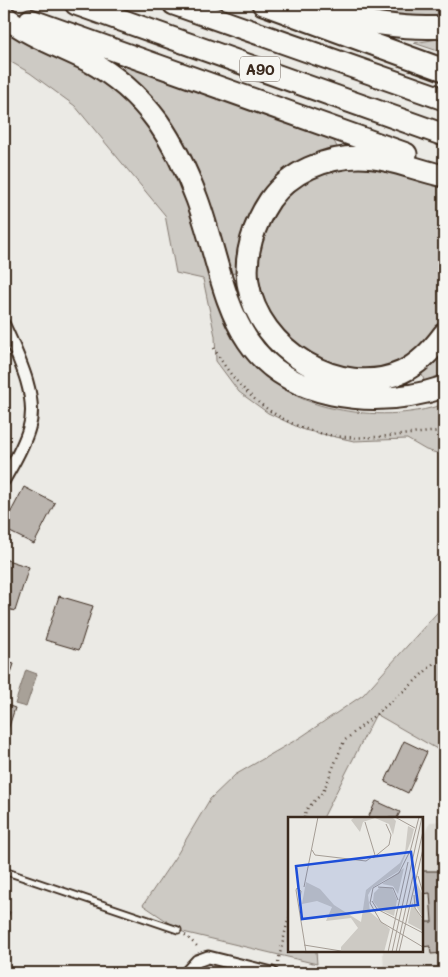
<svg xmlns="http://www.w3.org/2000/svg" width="448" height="977" font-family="Mali,sans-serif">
  <rect width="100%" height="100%" fill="#ebeae5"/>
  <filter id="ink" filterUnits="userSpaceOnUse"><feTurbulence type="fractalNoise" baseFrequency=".02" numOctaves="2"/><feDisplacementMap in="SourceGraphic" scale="10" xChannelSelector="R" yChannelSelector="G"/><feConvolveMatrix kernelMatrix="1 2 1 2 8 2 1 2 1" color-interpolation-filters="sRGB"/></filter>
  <g filter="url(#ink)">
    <path fill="#dcdad4" d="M444,821V973H384L383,951H422V839L430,822Z"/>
    <path fill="#cdcac4" stroke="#847a71" d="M325,4H444V18L398,19Z
      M4,31C29,43 54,54 79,67C86,71 95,75 102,80C127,97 159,136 174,162C179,172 182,184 186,194C197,224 205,254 214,285C219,301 223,320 231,335C254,374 292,401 336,409C371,416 410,416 444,404V455L426,450L407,439L354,441L304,430L268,413L239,392L216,361L215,336L203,279L176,273L165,215L75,106L30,73L4,58Z
      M444,38V53L414,43Z
      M126,65L333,139L338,149C293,158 265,179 246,221C239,238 235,255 236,273L228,274L124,72Z
      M384,165L444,187V317L439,324L414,354L403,362L366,372L312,360L262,310L252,266L277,198L330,166Z
      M444,351V377L425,384L421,371L439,357Z
      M444,605V753L376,714L323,818H289V951H316L317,964L183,932L143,905L178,853L210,799L235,775L301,737L363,695Z"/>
    <path fill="#a8a198" stroke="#7c7167" d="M26,670L37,674L26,707L15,704Z"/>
    <path fill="#bab4ae" stroke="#3b2a1e" d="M24,487L55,503L34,544L4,529V525Z
      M4,559L29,567L15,611L4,608Z
      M59,596L93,606L79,650L45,640Z
      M4,661L14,664L6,688L4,687Z
      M4,704L15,708L4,742Z
      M404,741L427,752L408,793L385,782Z
      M376,801L400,812L397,818H368Z
      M422,871H444V953L431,954L430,946L422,947V922H432L430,893L422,894Z
      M4,910L10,912L4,929Z"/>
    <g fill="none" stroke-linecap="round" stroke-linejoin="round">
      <defs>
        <path id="service" d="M4,871L178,930"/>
        <path id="minor" d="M4,325C17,354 39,397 29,428C24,446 13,464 4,480
          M186,973L197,961L208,957L272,973"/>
        <path id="motorway" d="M76,4L444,135
          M174,4L444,99
          M263,4L444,70
          M318,12C361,21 401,30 444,27
          M4,16C29,36 59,46 87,60C115,75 139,96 158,122C174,145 187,172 197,199C228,283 225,371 332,394C370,402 408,399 444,387
          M30,20L406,154
          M444,176C416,170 388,157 359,157C325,157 290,172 270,200C254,224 244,254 248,283C258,349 340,400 402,372C419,364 433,349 444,334"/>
      </defs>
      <use href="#service" stroke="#3b2a1e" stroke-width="9"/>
      <use href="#minor" stroke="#3b2a1e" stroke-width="15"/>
      <use href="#motorway" stroke="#3b2a1e" stroke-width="25"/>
      <path stroke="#3b2a1e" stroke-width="2.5" stroke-dasharray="1 4" stroke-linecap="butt" d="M214,348C240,397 288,433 345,437C378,439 411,433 444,431
        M304,818L306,810L323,792L344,741L411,685L434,663
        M185,935L198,947
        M278,962L289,916"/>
      <use href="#service" stroke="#f6f6f2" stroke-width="5.5"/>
      <use href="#minor" stroke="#f6f6f2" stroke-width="11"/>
      <use href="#motorway" stroke="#f6f6f2" stroke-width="21"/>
    </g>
  </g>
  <g text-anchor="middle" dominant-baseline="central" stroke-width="5" stroke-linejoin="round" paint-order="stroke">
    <rect fill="#f6f6f2" stroke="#73675e" stroke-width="1" x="240" y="56.5" width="40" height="25" rx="4"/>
    <g font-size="15" font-weight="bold" fill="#3b2a1e">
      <text x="260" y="69">A90</text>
    </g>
  </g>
  <g transform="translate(288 817)">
    <rect width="135" height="135" fill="#ebeae5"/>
    <path d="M67,0H104L108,4L105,18L101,7L87,1L75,5L72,15L63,3ZM120,9L126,12L123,24L111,54L84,71L80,78L82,95L102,112L96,135H53V130L70,111L63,101L38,104L44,90L29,84L14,87L18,65L32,72L46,88L73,105L78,73L112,46L117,36ZM116,51L110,77L105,69L94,67ZM129,66L135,78V101L127,87ZM92,70L104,71L109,83L106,99L91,92L85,84L86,76ZM124,85L135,104V114L120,106Z" fill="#cdcac4"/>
    <path fill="none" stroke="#a59d95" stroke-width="1" d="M107,0L127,11M24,33L27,38L78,44L87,38L77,5M122,34L111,56L85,71L82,86L93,105L135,130M122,35L131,0M85,41L101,28L103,18L98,7M130,59L135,76M16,70L30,0M90,70L105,71L110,83M126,78L127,91L135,102M84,84L89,92L135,116M11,89L13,74L9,71L8,73L18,135M16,128L53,134M100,135L120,45M104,135L134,0M108,135L135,14M111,135L135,32"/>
    <path fill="#1d4ed8" fill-opacity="0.15" stroke="#1d4ed8" stroke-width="2.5" d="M123,35L130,88L14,102L8,49Z"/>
    <rect width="135" height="135" fill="none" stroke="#3b2a1e" stroke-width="2.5"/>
  </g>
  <rect width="448" height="977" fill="none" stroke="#f6f6f2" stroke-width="20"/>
  <rect x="10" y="10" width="428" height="957" fill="none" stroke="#3b2a1e" stroke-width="2" filter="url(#ink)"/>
</svg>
